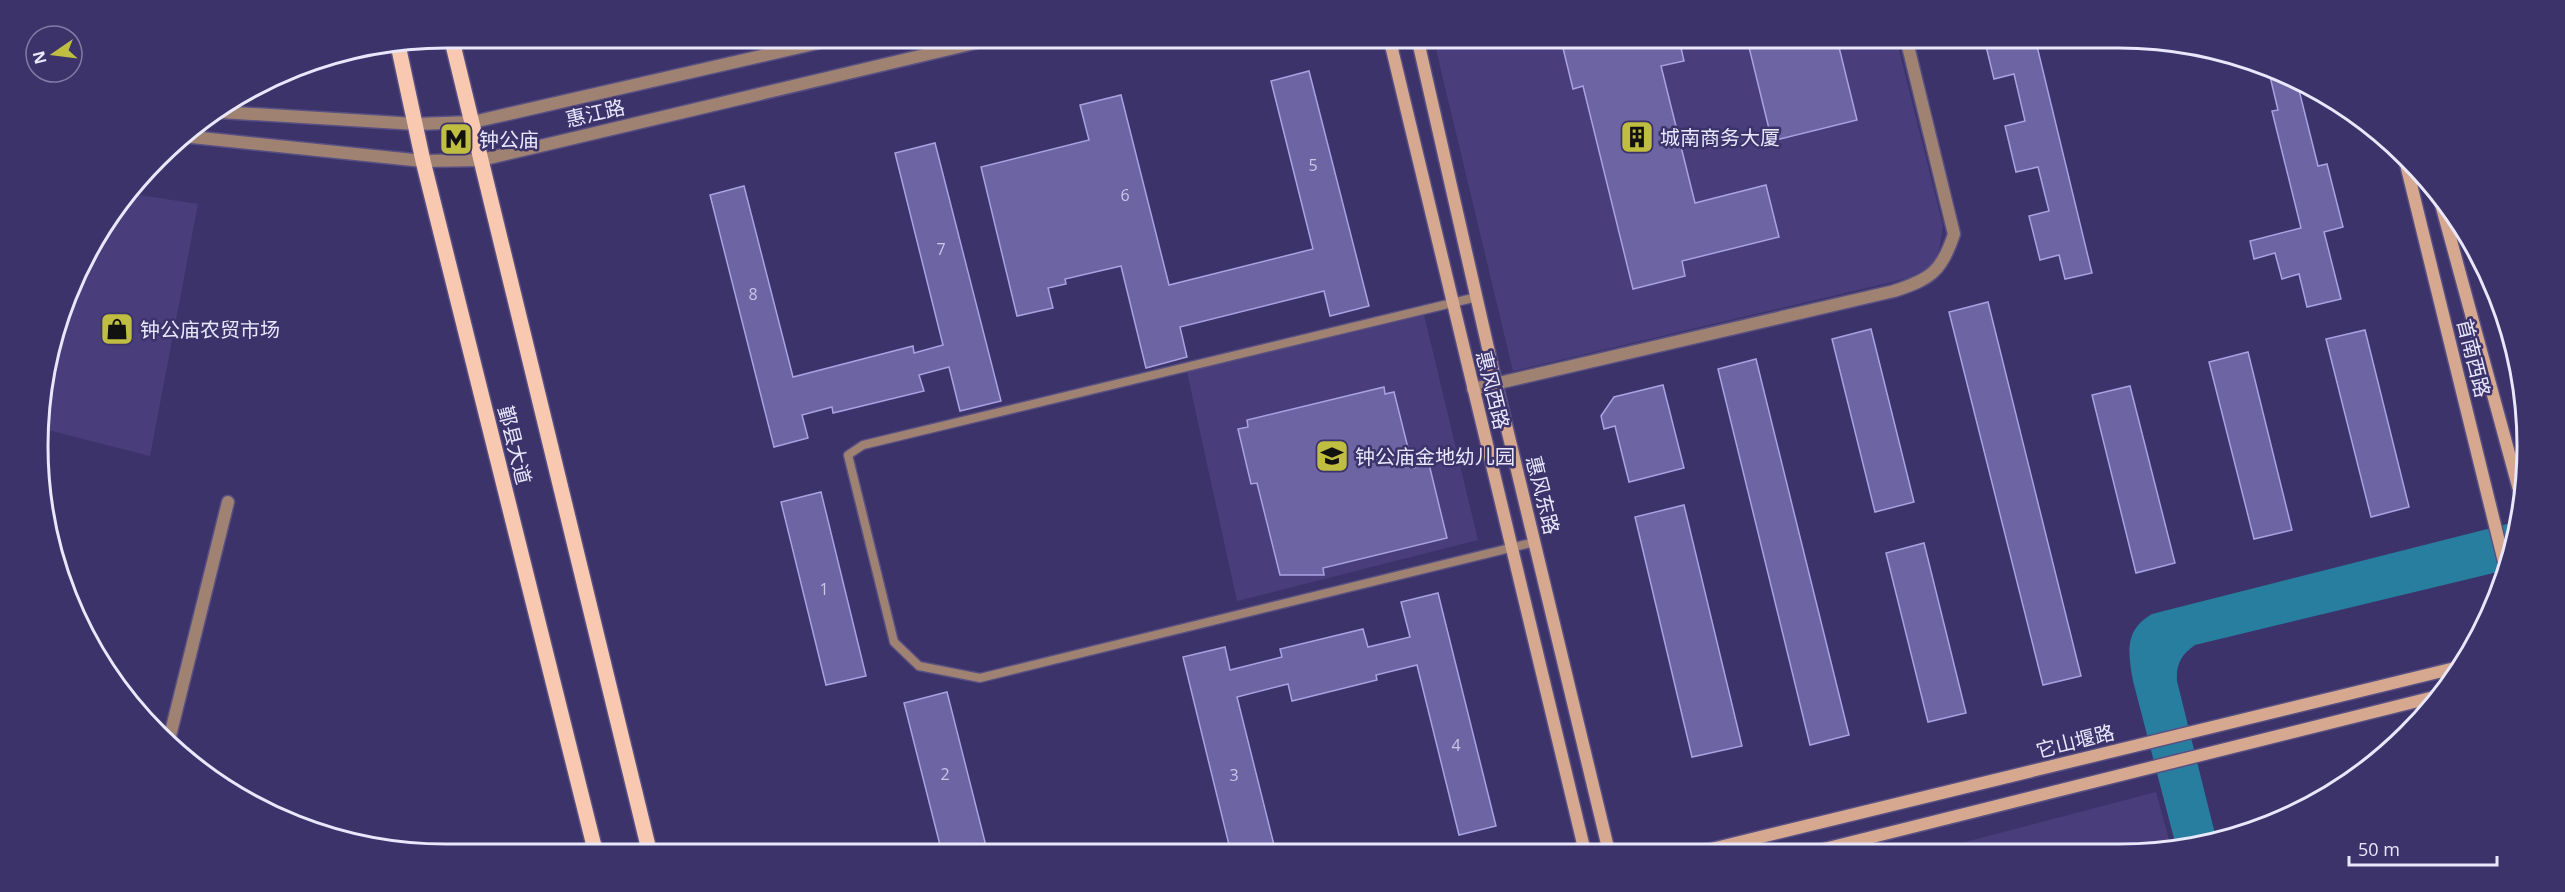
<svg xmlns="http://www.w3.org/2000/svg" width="2565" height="892" font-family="'Open Sans','Noto Sans SC',sans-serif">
  <rect width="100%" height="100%" fill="#3c336b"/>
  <path fill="#493e7b" d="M1896,38L1943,226L1939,250L1931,266L1910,277L1892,282L1513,371L1434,41Z
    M126,193L198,204L150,456L40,428L41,393L80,265Z
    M1424,315L1478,540L1237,601L1187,372Z
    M2156,792L2172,851H1931Z"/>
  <path fill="#6e465a" d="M2501,303L2506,314L2524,396Z"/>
  <path fill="#277e9f" d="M2519,521L2514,551L2506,570L2195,645C2181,655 2176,664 2177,681L2216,838L2177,850L2133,681C2128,653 2124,630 2152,614Z"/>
  <path fill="#6d65a3" stroke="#a8a2e3" stroke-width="1.5" d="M1984,38H2035L2092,273L2065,279L2059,255L2040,260L2029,216L2049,211L2038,167L2016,172L2005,126L2025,121L2014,74L1994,79Z
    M1679,39L1684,61L1661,66L1695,203L1766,185L1779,237L1682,261L1685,276L1633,289L1583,86L1573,89L1561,40Z
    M1747,39H1837L1857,120L1772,141Z
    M2268,68L2296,78L2318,166L2327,164L2343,227L2324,232L2341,299L2307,307L2299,274L2282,279L2275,253L2254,259L2250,241L2301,228L2272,111L2278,110Z
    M1309,71L1369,306L1330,316L1324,291L1180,327L1187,357L1146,368L1121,266L1065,279L1066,284L1048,288L1053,308L1017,316L981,167L1089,140L1080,105L1121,95L1169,285L1313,249L1271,81Z
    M935,143L1001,401L960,411L949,367L919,375L924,391L833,413L832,407L802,415L808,438L774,447L710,195L744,186L793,377L913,346L914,353L943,345L895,153Z
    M1988,302L2081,676L2043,685L1949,312Z
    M1871,329L1914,502L1875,512L1832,339Z
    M2365,330L2409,507L2371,517L2326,339Z
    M2248,352L2292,530L2254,539L2209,362Z
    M1756,359L1849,735L1810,745L1718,369Z
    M1663,385L1684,468L1629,482L1615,426L1604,429L1601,416L1614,397Z
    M2130,386L2175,563L2136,573L2092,395Z
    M1384,387L1385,394L1394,392L1413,468L1429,464L1447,538L1323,568L1324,575H1280L1257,483L1251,484L1238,429L1248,427L1247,420Z
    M821,492L866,676L826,685L781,502Z
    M1684,505L1742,746L1692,757L1635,517Z
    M1924,543L1966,713L1928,722L1886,553Z
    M1438,593L1496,826L1459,835L1417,665L1376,675L1377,680L1292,701L1288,684L1237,697L1276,853H1231L1183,657L1225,647L1230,670L1282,657L1280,649L1363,629L1368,647L1410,637L1401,602Z
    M947,692L986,846L957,853H942L904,703Z"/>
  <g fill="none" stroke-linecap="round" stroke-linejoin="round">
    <defs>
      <path id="lane" d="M1477,297L863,445L848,455L894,642L919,666L980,678L1535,542"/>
      <path id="street" d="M220,112L416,124L473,122L818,43
        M182,136L423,161L481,160L975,43
        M1473,389L1894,291C1931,279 1942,271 1954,234L1906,38
        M168,744L228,502"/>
      <path id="secondary" d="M1390,41L1585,852
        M1418,41L1496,383L1609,852
        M2404,156L2506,570
        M2438,193L2522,501
        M1699,852L2459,667
        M1812,852L2434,697"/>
      <path id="primary" d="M398,45L423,161L596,854
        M453,45L650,854"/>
    </defs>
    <use href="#lane" stroke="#585082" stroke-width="11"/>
    <use href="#street" stroke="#585082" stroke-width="15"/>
    <use href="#secondary" stroke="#585082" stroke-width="15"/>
    <use href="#primary" stroke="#585082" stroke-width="18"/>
    <use href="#lane" stroke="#a08273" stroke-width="8"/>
    <use href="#street" stroke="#a08273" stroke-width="12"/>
    <use href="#secondary" stroke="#d7a890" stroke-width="12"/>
    <use href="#primary" stroke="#f9c8b0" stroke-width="15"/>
  </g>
  <defs>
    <symbol id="building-square" viewBox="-11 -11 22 22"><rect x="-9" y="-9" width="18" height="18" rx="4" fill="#c0be41" stroke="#3c336b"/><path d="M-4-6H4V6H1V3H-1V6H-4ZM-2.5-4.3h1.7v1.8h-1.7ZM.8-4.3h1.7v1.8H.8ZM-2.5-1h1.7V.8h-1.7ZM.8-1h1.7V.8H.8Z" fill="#111"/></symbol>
    <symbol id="metro-square" viewBox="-11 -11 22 22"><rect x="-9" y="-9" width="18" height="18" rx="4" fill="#c0be41" stroke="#3c336b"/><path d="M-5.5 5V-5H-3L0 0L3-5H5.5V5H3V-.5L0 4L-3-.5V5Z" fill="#111"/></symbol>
    <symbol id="shop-square" viewBox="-11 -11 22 22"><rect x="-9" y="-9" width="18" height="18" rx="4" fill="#c0be41" stroke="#3c336b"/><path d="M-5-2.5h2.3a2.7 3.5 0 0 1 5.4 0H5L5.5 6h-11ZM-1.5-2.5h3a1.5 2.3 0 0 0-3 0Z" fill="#111"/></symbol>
    <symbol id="school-square" viewBox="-11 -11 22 22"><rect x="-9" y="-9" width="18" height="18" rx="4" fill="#c0be41" stroke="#3c336b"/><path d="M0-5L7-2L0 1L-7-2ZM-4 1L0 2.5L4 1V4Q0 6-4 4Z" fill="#111"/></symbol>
  </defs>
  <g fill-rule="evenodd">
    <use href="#building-square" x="1618" y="118" width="38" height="38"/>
    <use href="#metro-square" x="437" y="120" width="38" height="38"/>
    <use href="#shop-square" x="98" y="310" width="38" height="38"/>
    <use href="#school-square" x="1313" y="437" width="38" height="38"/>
  </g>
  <g text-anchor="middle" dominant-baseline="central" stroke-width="5" stroke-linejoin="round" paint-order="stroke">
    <g font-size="16" fill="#c9c6e6">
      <text x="1313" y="165">5</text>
      <text x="1125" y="195">6</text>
      <text x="941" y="249">7</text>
      <text x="753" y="294">8</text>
      <text x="824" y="589">1</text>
      <text x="1456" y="745">4</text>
      <text x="945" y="774">2</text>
      <text x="1234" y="775">3</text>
    </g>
    <g font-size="20" fill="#e8e7fc" stroke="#3c336b">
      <text transform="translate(595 113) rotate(-13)">惠江路</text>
      <text transform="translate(2474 358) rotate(76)">首南西路</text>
      <text transform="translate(1493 390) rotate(76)">惠风西路</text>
      <text transform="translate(515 445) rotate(76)">鄞县大道</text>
      <text transform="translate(1543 495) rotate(76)">惠风东路</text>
      <text transform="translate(2075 741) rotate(-14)">它山堰路</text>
    </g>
    <g font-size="20" fill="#e8e7fc" stroke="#3c336b" text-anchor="start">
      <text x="1660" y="137">城南商务大厦</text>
      <text x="479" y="139">钟公庙</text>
      <text x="140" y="329">钟公庙农贸市场</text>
      <text x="1355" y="456">钟公庙金地幼儿园</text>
    </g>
  </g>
  <path d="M0 0H2565V892H0ZM446 48H2119A398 398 0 0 1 2517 446V446A398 398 0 0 1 2119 844H446A398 398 0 0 1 48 446V446A398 398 0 0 1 446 48Z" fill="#3c336b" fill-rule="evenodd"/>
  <path fill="none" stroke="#e8e7fc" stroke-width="3" d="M446 48H2119A398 398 0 0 1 2517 446V446A398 398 0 0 1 2119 844H446A398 398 0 0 1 48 446V446A398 398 0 0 1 446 48Z"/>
  <g transform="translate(54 54) rotate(256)"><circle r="28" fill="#3c336b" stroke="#817ba5" stroke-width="1.5"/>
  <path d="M0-4.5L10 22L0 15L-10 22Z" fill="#c0be41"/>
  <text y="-9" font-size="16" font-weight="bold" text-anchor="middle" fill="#e8e7fc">N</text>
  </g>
  <path d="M2349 856v9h148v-9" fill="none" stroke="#e8e7fc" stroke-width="3"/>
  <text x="2358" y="856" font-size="18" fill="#e8e7fc" stroke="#3c336b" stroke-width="4.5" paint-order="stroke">50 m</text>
</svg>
